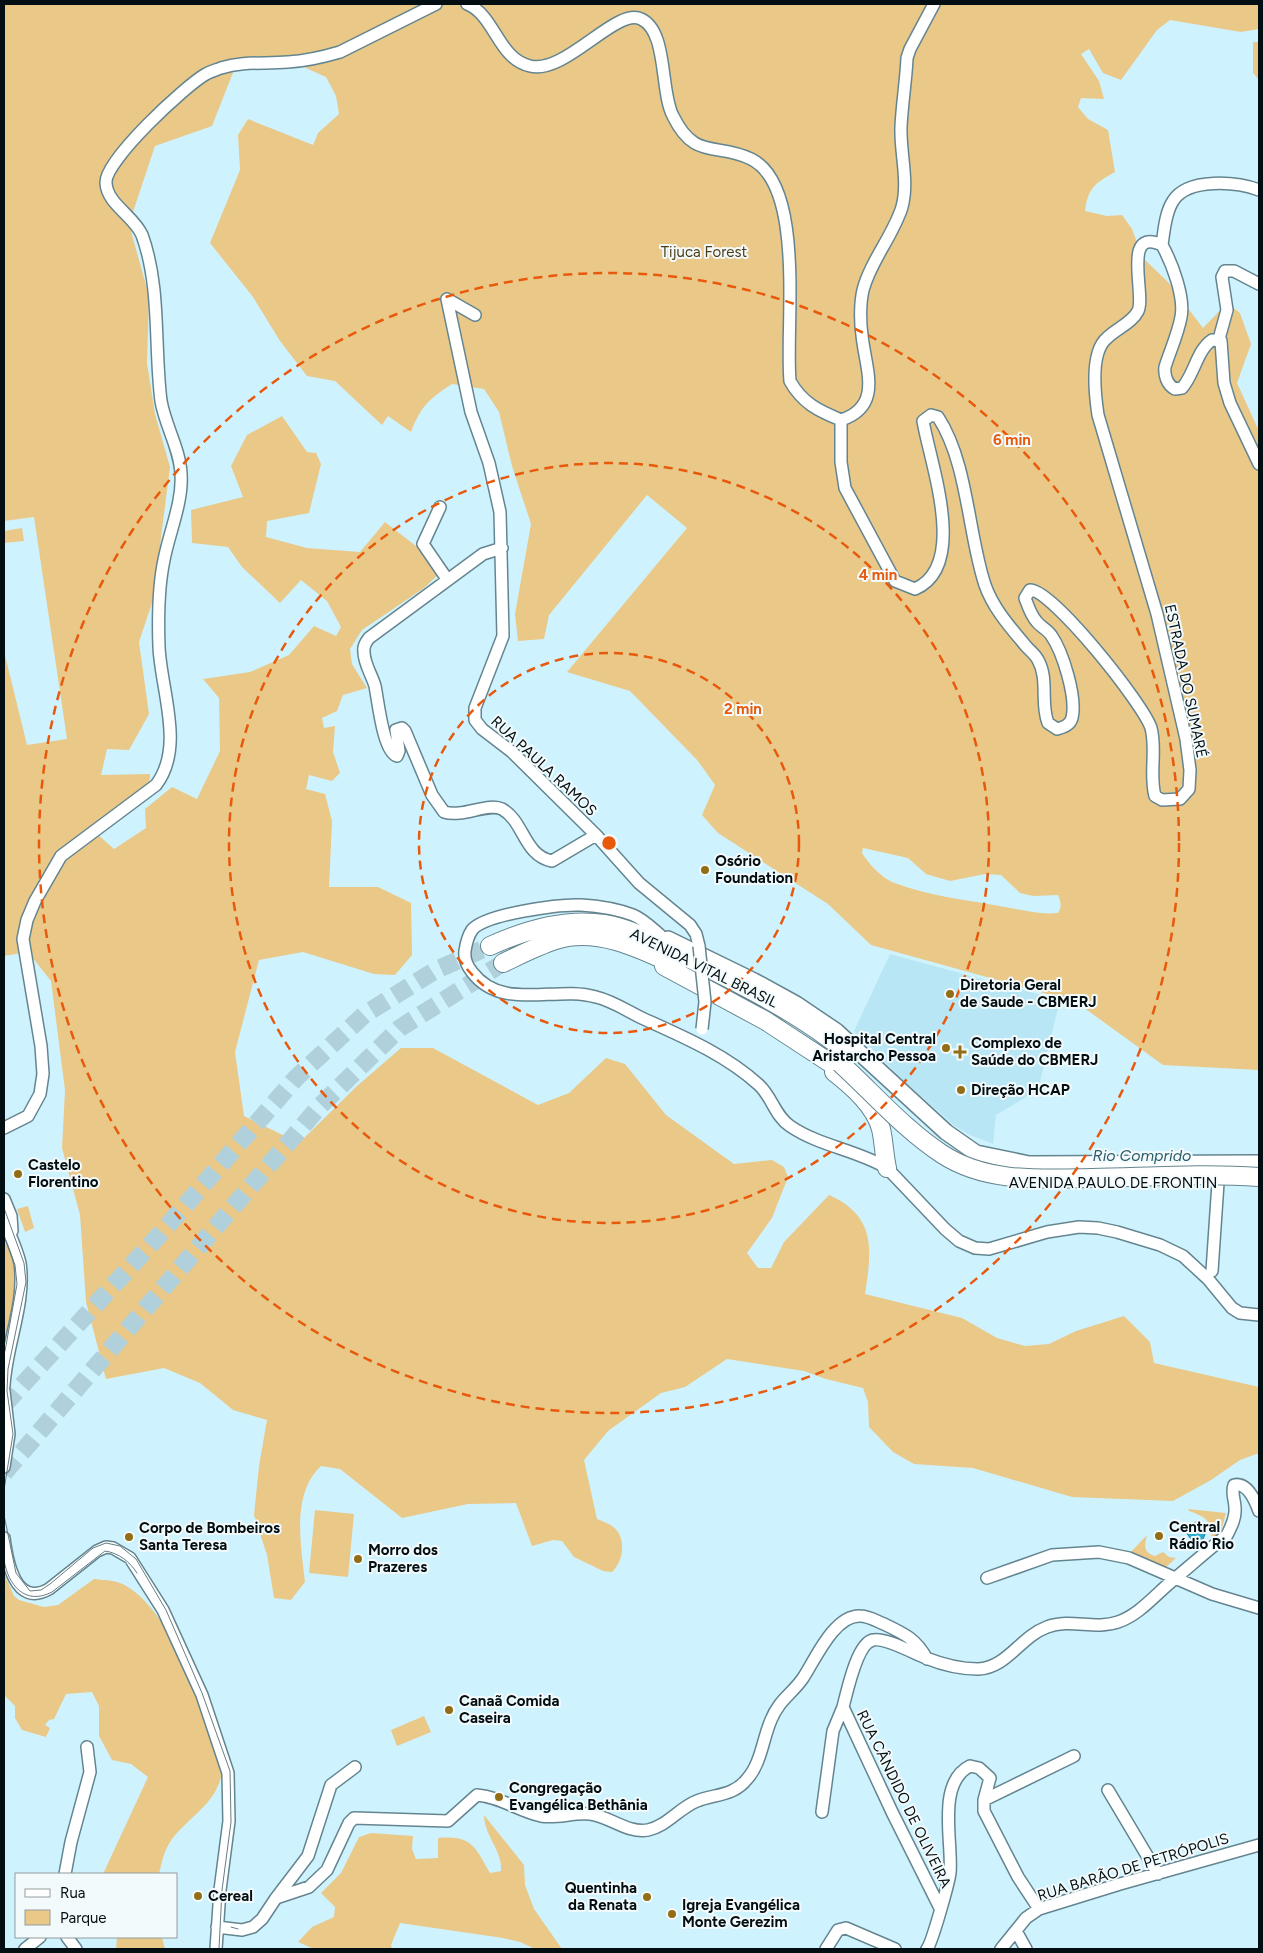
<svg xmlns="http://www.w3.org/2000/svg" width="1263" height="1953" font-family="Figtree,sans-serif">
  <rect width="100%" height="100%" fill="#cef3ff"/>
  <path fill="#b9e6f4" d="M890,954L1060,1000L1038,1090L996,1115L993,1144L970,1135L955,1126L904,1081L854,1031Z"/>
  <path fill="#eac888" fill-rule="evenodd" d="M4,4H1259V29L1241,32L1170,20L1157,30L1121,80L1103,73L1089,49L1081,54L1099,81L1104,99L1081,98L1078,107L1088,119L1108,130L1115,172C1095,183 1088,188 1085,211L1107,216L1122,215L1132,229L1143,258L1168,282L1203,328L1227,303L1240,313L1251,344L1237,383L1259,431V1070L1163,1065L1076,1002L871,945L828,904L718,833L702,815L715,785L698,761L630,691L567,672L687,528L647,495L549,615L544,639L518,641L515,614L531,524L512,466L499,412L484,389L452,384C429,399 421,406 411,432L388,416L382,425L335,381L307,376L280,341L253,297L210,243L240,170L238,135L248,119L313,145L318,133L339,114L336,96L326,77L297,64L234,70L212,126L155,146L129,224L149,296L147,363L155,414L170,467L153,600L139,642L149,714L129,750L107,749L101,775L150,774L149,791L96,833L114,849L146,828L145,809L172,787L197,799L220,751L219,698L203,679L250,672L289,655L314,626L336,636L341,627L327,601L301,580L280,603L242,567L228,547L192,543L191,510L243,497L231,466L247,435L282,416L307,452L316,453L321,464L309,513L267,521L266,537L307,548L360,552L385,522L416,546L422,544L441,572L424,588L362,630L350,649L352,664L367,688L343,695L337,711L322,718L324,728L335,726L333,752L340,773L332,781L309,775L306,789L325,794L332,821L329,887H378L411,903L412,955L395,975L374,974L303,952L259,960L235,1052L244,1116L299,1143L357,1086L401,1048H433L538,1105L569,1093L606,1058L625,1064L666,1115L734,1164L772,1160L784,1167L788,1177L772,1218L747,1253L758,1268H771L784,1242L829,1195C876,1216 872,1249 865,1294L962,1318L997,1338L1025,1346L1049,1344L1076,1331L1124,1316L1150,1342L1154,1363L1259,1387V1453L1240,1460L1211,1480L1173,1501L1072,1497L973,1468L914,1464L893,1452L869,1427L868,1402L863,1388L826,1379L804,1371L727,1359L685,1387L661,1393L608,1431L584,1460L597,1519C602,1521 608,1523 612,1526C627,1536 624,1561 612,1572L603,1571L574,1557L562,1541L553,1540L532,1546L516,1503L468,1504L402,1518L340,1469L321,1466C291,1494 301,1545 305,1582L291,1600L274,1598L267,1555L254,1515L259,1466L267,1420L233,1410L200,1383L164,1368L106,1379L86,1302L80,1215L62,1148L65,1090L51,981L28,952L4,956V651L27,745L67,739L34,517L4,521ZM863,848L908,858L926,874L950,881L985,874L1001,875L1020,893L1033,896L1058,895C1061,902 1062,907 1058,913C1040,915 1022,910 1005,907C968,900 927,896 892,882C880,876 869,864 862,853Z
    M1253,42H1259V80L1253,73Z
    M22,528L24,541L4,543V531Z
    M28,1206L34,1228L25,1232L17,1209Z
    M4,1241C7,1246 11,1252 13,1258C20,1285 11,1318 4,1344Z
    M1188,1509L1226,1513L1220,1536L1214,1542L1211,1539C1215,1522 1204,1516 1189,1511Z
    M315,1510L354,1514L348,1577L309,1573Z
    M1147,1535C1145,1544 1142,1552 1155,1556L1163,1552L1169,1557L1176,1558L1165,1568L1129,1554Z
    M4,1573L14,1596L19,1600L44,1607L58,1605L94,1579C102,1580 113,1580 120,1583C164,1600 205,1701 216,1744C219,1755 223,1766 221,1777C214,1805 189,1817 172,1839C164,1850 162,1862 159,1874H103L148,1777L131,1764L112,1760L99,1736V1706L92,1692L66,1694L54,1719L49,1720L45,1725L50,1728L46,1737L22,1730L15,1718V1706L4,1695Z
    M424,1716L431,1732L397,1746L391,1730Z
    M484,1815L524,1865L525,1885L534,1909L562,1949H535L520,1942L503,1938L400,1923L391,1945L392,1949H314L298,1942L312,1927L334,1917L335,1907L321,1893L341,1873L359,1837L371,1833L413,1836L412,1849L416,1859L438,1858V1838C472,1835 475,1847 490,1873L501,1871C503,1852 484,1835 484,1815Z
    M117,1937H162L165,1949H116Z"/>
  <path fill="#2aacce" stroke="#1e7d96" d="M1196,1522L1203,1525L1206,1532L1203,1539L1195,1545L1186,1532L1190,1524Z"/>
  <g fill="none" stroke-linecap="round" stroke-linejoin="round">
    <path stroke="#b0d1db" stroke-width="18" stroke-dasharray="18 9" stroke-linecap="butt" d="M4,1405L162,1232L296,1078L365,1014L436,970L490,946
      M4,1473L319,1107L400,1028L503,963"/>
    <defs>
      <path id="minor" d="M467,4C495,15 498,59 530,66C565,75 616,7 641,19C668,31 660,92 673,116C695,161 716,142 751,159C806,186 785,328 790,381C802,403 819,411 841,420
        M934,4L910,49L907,58C906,81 902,104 901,127C900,153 909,181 902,207C893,236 871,260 863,290C860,303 860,322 862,335C865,368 884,406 841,420V462L845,488L895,581L915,589C969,566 930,463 923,421L931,415L938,417C968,463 968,534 985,585C993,608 1010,627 1025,645C1029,650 1035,654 1038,660C1049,679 1040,703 1048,723L1057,729C1064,727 1070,725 1072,718C1077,698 1063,652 1051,635C1048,630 1041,627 1037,622C1031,616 1028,606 1025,598L1030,590C1052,589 1144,705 1151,728C1157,750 1149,774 1155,796L1162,800L1180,799L1189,789L1190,770L1186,739L1157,614L1098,415C1095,395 1090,352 1107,338C1117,328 1132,323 1138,311C1146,295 1121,226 1162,245C1172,263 1185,297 1181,317C1178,334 1170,351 1165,367C1164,375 1167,385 1175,389L1182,388C1194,375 1197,350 1212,340L1221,341L1224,383L1230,403L1259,464
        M1162,245C1164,232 1165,213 1173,201C1188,177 1237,182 1259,190
        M475,315L447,299L471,412L489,463L500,512L503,636L475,708V720L482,729L512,752L596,835L639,883L690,925L696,934L699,946
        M1219,339L1227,310L1222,277L1225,271H1234L1259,284
        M440,507L423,544L447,579
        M502,548L483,554L369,638C366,642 363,646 364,652C364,664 372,675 375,686C378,700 383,752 397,756L399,751L396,730L402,728L405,731L432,795L444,812C463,818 488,802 502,809C524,821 524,856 552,861L596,835
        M660,935C652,928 643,919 633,915C617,909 598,906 581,905C560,904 485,914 472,930C468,936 466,944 465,951C464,959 467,966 472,972C502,1012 556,985 596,997C613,1001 629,1012 644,1019C684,1037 726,1055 759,1085C772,1097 775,1116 790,1126C819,1146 857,1150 887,1168L945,1229L959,1241L975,1248L989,1249L1047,1232L1079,1227L1098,1228L1117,1232L1160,1245L1183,1256L1208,1279L1232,1308L1240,1313L1259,1315
        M4,1128L28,1116L40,1094L43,1074L41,1046L23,939L27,920L35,901L61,856L156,785C185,747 161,691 159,647C158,619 158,588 164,560C169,533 183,502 181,474C180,449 165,425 161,401C154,346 161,287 142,235C134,216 107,204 106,183C104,161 186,85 206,74C211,71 216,70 221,68C243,61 265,64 288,62C306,61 323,57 340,52L436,4
        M4,1199L11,1216L12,1231
        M4,1220C9,1233 17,1249 20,1263C26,1304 6,1345 4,1386
        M1212,1271L1218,1183
        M4,1391L9,1434L4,1467
        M4,1538C7,1561 15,1608 49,1589L97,1551L106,1547L113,1548L130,1558L163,1610L202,1695L228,1773L229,1821L220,1890L216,1949
        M987,1578L1052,1555L1099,1552L1129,1558L1212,1594L1259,1608
        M1108,1790L1158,1874
        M984,1800L1074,1756
        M822,1812L833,1731L843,1707
        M65,1874L71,1842L90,1772L87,1747
        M276,1898L308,1856L331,1785L355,1767
        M940,1908L892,1812L843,1707C847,1692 857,1643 873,1640C885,1637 913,1653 926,1658C941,1664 961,1669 978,1669C1007,1668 1020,1637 1047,1627C1070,1618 1095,1630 1118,1622C1139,1615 1155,1595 1172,1581C1190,1566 1208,1550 1227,1535C1231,1527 1236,1518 1235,1508C1235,1500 1231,1493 1234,1485C1247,1482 1255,1500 1259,1511
        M217,1927L242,1930L253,1927L262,1919L276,1898L309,1887L327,1870L349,1823L354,1818L448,1821L477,1795C501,1797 518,1811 541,1816C557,1819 574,1812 590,1814C609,1816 628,1834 648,1830C667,1826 679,1808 697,1801C715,1794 734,1796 747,1779C761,1764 763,1738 771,1720C779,1700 792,1694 803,1678C815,1660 834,1615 860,1616C869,1616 876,1621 884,1624C905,1634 916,1639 927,1659
        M1016,1931L1026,1949
        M67,1937L76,1949
        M25,1949L40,1937
        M826,1949L838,1930L846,1928L895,1949
        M927,1949C932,1943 949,1882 950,1873C953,1843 936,1783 970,1766L979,1768L990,1778L984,1800V1811L1018,1877L1039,1909
        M1001,1949L1026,1918L1039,1909L1120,1884L1259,1845"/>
      <path id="major" d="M668,939L754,981L796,1004L836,1031L946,1132L976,1153L1029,1164L1259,1163"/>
      <path id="highway" d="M490,946C525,930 565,918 604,924C634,929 661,945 688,958C744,986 799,1013 848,1053
        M503,963C520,955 537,946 556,940C597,927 641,949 677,966
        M664,966L766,1021L850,1076
        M834,1072C853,1087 875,1106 881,1129C884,1142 884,1155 887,1168"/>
    </defs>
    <use href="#minor" stroke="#648590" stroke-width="14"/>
    <use href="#major" stroke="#648590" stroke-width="18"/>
    <use href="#highway" stroke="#648590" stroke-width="20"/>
    <use href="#minor" stroke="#fff" stroke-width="11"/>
    <use href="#major" stroke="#fff" stroke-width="15"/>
    <use href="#highway" stroke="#fff" stroke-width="18"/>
    <path stroke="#657d85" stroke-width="1" d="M4,1208L24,1263L26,1282L8,1369L7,1391L13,1434L4,1490
      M4,1236L15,1265L17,1284L5,1351
      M4,1515L16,1573L30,1591L41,1590L50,1584L93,1548L106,1543L120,1546L136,1559L166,1610L202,1693L230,1771L231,1822L222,1890L219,1949
      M4,1560C8,1585 25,1606 52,1592L105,1551C119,1553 130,1562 137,1573
      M231,1927L238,1929"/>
    <defs>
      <path id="minor-bridge" d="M699,946L705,1002L702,1029"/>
      <path id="highway-bridge" d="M840,1063C872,1092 905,1130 942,1154C986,1183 1042,1179 1092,1178C1148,1177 1204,1173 1259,1177"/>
    </defs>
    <use href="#minor-bridge" stroke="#648590" stroke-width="14" stroke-linecap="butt"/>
    <use href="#highway-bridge" stroke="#648590" stroke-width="20" stroke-linecap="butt"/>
    <use href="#minor-bridge" stroke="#fff" stroke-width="11"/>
    <use href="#highway-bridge" stroke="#fff" stroke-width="18"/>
  </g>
  <g fill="none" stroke="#e8590c" stroke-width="2.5" stroke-dasharray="9 6">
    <circle cx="609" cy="843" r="190"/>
    <circle cx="609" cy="843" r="380"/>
    <circle cx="609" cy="843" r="570"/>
  </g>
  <g fill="#926d15" stroke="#f3fafc" stroke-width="2">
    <circle cx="705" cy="870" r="5"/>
    <circle cx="950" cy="994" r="5"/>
    <circle cx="946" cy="1048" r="5"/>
    <path d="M957.5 1044.5h5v5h5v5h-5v5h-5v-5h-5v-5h5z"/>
    <circle cx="961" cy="1090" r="5"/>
    <circle cx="18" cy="1174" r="5"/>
    <circle cx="1159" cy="1536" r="5"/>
    <circle cx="129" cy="1537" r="5"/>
    <circle cx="358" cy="1559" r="5"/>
    <circle cx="449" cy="1710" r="5"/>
    <circle cx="499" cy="1797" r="5"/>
    <circle cx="198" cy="1896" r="5"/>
    <circle cx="647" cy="1897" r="5"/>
    <circle cx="672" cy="1914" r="5"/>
  </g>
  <g text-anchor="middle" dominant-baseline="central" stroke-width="4" stroke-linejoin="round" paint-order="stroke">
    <g font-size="15" fill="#4e3c17" stroke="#f3fafc">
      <text x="704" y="252">Tijuca Forest</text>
    </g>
    <g font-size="15" fill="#030e12" stroke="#f3fafc">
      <text transform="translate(1186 681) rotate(78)">ESTRADA DO SUMARÉ</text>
      <text transform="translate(544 766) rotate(43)">RUA PAULA RAMOS</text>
      <text transform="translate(704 968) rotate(26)">AVENIDA VITAL BRASIL</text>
      <text x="1113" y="1183">AVENIDA PAULO DE FRONTIN</text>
      <text transform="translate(904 1799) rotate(64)">RUA CÂNDIDO DE OLIVEIRA</text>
      <text transform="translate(1133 1867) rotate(-17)">RUA BARÃO DE PETRÓPOLIS</text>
    </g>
    <g font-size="15" font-weight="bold" fill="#030e12" stroke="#f3fafc" text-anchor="start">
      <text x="715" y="861">Osório<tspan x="715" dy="17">Foundation</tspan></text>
      <text x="960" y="985">Diretoria Geral<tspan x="960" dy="17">de Saude - CBMERJ</tspan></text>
      <text x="936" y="1039" text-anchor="end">Hospital Central<tspan x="936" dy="17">Aristarcho Pessoa</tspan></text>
      <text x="971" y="1043">Complexo de<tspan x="971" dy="17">Saúde do CBMERJ</tspan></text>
      <text x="971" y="1090">Direção HCAP</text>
      <text x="28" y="1165">Castelo<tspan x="28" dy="17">Florentino</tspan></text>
      <text x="1169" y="1527">Central<tspan x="1169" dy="17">Rádio Rio</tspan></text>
      <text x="139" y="1528">Corpo de Bombeiros<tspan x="139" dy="17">Santa Teresa</tspan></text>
      <text x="368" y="1550">Morro dos<tspan x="368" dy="17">Prazeres</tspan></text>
      <text x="459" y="1701">Canaã Comida<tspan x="459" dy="17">Caseira</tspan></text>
      <text x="509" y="1788">Congregação<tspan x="509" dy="17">Evangélica Bethânia</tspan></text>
      <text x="637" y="1888" text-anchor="end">Quentinha<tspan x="637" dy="17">da Renata</tspan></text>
      <text x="208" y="1896">Cereal</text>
      <text x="682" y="1905">Igreja Evangélica<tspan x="682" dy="17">Monte Gerezim</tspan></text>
    </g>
    <g font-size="16" font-style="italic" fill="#2a5c6b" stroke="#f3fafc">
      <text x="1142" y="1155">Rio Comprido</text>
    </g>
  </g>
  <circle cx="609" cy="843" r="8" fill="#e8590c" stroke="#f3fafc" stroke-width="2.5"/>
  <g font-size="15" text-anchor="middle" font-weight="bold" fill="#e8590c" stroke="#f3fafc" stroke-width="4" stroke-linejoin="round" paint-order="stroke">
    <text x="1012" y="445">6 min</text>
    <text x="878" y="580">4 min</text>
    <text x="743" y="714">2 min</text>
  </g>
  <rect width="1263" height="1953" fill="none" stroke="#030e12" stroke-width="10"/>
  <rect x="15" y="1873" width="162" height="65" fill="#f3fafc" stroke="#939c9e"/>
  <rect x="25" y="1889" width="25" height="8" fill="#ffffff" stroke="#939c9e"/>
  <text x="60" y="1898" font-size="15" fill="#030e12">Rua</text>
  <rect x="25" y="1910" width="25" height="15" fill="#eac888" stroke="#939c9e"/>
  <text x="60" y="1923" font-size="15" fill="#030e12">Parque</text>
</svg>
